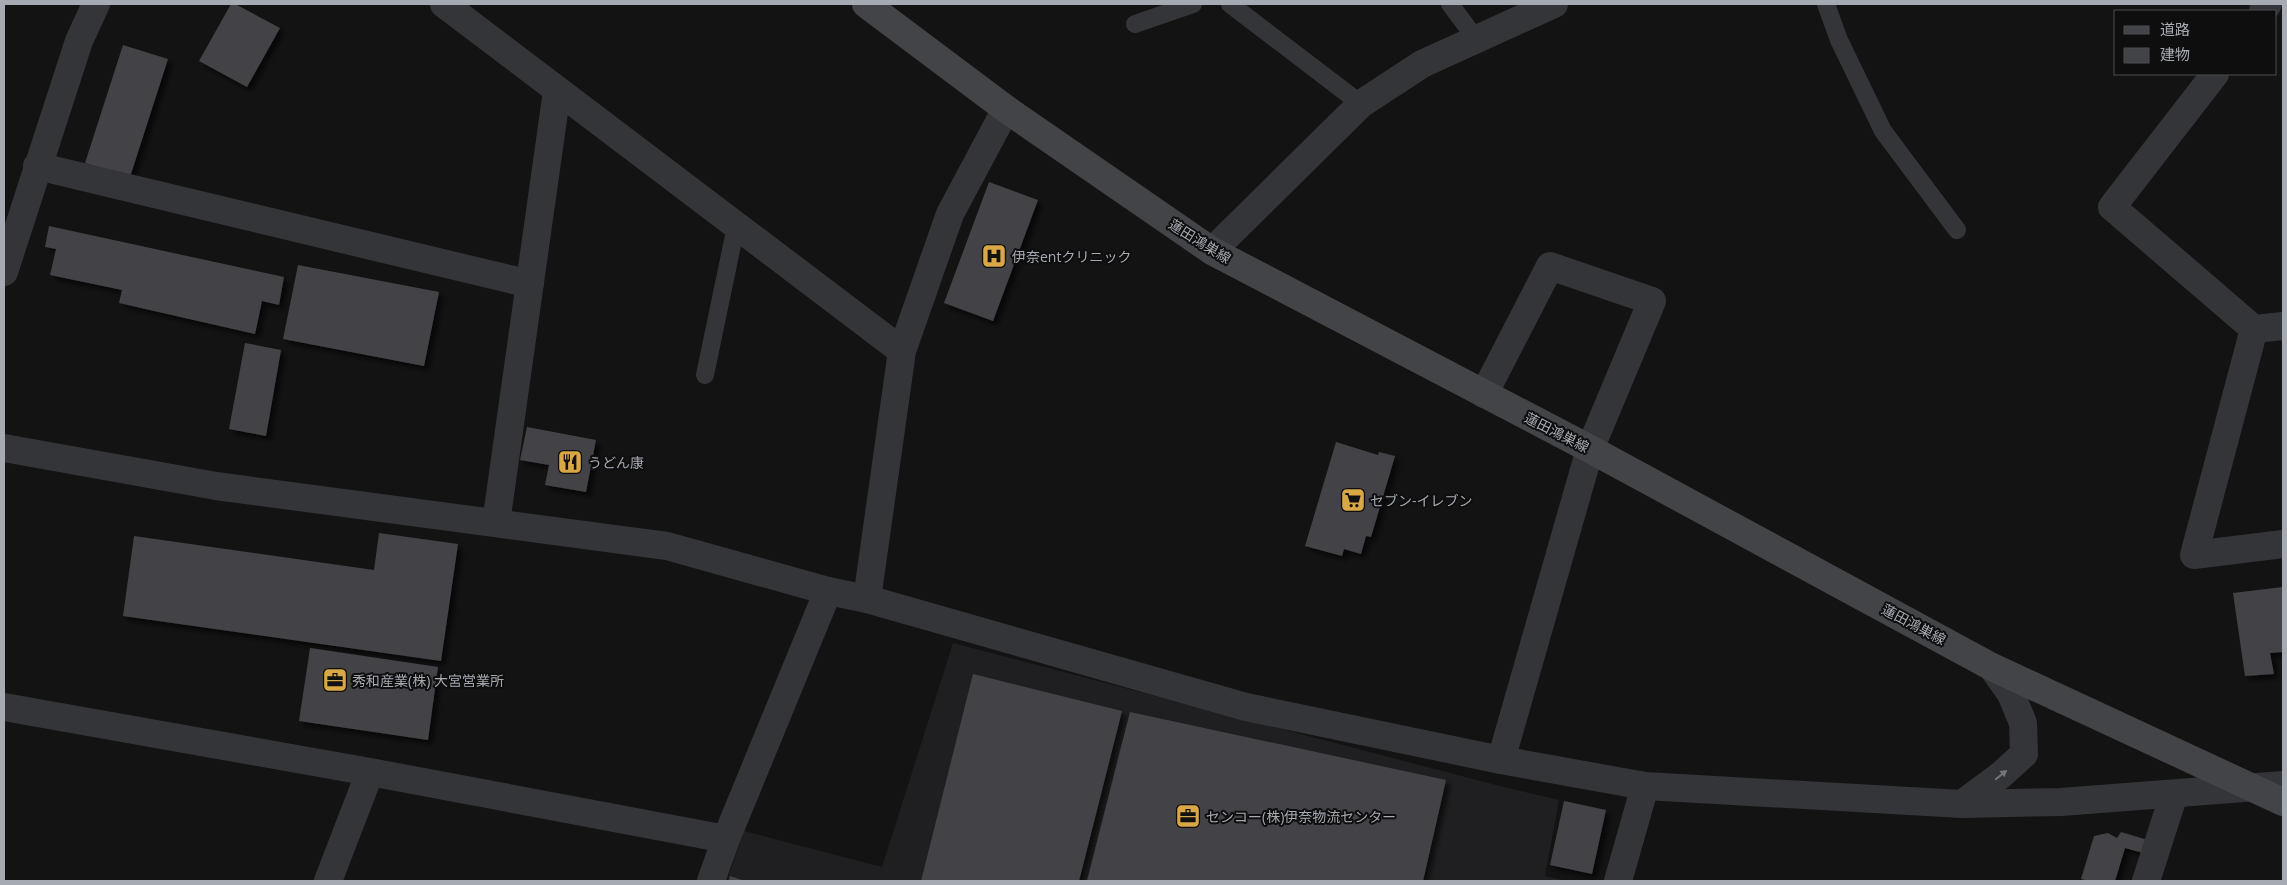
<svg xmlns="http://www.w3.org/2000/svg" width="2287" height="885" font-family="'Open Sans','Noto Sans JP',sans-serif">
  <defs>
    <filter id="shadow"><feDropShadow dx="4.5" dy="4.5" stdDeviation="2.5" flood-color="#0009"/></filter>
  </defs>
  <rect width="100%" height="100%" fill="#131314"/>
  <path fill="#1f1f21" d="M953,643L1496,785L1559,800L1545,876L1567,881H727L744,831L882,867Z"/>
  <path fill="#424346" filter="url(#shadow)" d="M231,4H235L280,28L247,87L199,61Z
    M123,45L168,59L130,177L85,163Z
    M989,182L1038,200L993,321L944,303Z
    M49,226L284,277L279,305L262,301L255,334L119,303L122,290L50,275L56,249L45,247Z
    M298,265L439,292L424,366L283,339Z
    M245,343L281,350L266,436L229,429Z
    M527,427L596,440L586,492L545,485L549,465L520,460Z
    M1336,442L1378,455L1379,452L1395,456L1371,537L1366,536L1361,554L1344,549L1342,556L1305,546Z
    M379,533L458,544L441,661L123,616L134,536L374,570Z
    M2283,587V652L2270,653L2274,674L2245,676L2233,593Z
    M310,648L438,667L428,740L299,721Z
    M973,674L1122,711L1079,881H921Z
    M1130,712L1446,780L1423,881H1087Z
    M1564,801L1606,810L1592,874L1550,865Z
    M2121,832L2151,841L2147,854L2125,848L2115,881H2089L2081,879L2094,836L2108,833L2117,838Z
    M730,876L745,881H729Z"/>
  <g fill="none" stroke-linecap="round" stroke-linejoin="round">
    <path stroke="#343538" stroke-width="18" d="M1230,4L1361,104
      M1450,4L1476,39
      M1826,4L1839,40L1883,131L1957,230
      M1135,24L1193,4
      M705,375L736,226"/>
    <path stroke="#343538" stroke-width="28" d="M444,4L902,351
      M2263,11L2268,4
      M2215,74L2112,207L2254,329L2283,326
      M37,166L530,284
      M1212,251L1361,104L1422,64L1554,4
      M2254,329L2194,555L2283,544
      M1484,394L1550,266L1652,301L1590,449L1501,760
      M496,523L557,91
      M867,599L902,351L950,214L1006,109
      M4,707L370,772L726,839
      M328,881L370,772
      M711,881L726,839L828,591
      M1618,881L1645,786
      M2146,881L2174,794"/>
    <path stroke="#343538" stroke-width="28" d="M4,272L79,41L96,4
      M4,448L216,486L667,546L828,591L867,599L1246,707L1501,760L1645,786L1962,804L2061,802L2283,785
      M1962,804L2001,775L2024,754L2023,723L2011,694L1992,667"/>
    <path stroke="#424448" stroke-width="28" d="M866,4L1006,109L1212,251L1590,449L1992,667L2283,802"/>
  </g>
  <defs><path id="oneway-solid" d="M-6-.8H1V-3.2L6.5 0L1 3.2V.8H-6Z" transform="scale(1.25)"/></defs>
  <use fill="#73757b" href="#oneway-solid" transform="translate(2001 775) rotate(-39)"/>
  <defs>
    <symbol id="hospital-square" viewBox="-11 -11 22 22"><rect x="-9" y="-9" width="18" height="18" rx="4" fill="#d9a745" stroke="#0e0e0f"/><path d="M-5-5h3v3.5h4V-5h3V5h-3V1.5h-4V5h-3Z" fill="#111"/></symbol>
    <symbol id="restaurant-square" viewBox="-11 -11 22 22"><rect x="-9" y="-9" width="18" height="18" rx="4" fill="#d9a745" stroke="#0e0e0f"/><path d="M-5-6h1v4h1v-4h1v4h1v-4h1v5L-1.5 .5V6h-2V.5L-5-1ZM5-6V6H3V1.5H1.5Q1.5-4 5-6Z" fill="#111"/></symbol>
    <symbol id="supermarket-square" viewBox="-11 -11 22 22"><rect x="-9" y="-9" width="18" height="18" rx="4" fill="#d9a745" stroke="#0e0e0f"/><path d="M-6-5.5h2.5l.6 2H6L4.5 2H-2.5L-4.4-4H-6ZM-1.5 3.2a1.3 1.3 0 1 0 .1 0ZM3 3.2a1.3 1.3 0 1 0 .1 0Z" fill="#111"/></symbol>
    <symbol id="office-square" viewBox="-11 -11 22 22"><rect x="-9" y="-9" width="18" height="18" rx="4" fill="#d9a745" stroke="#0e0e0f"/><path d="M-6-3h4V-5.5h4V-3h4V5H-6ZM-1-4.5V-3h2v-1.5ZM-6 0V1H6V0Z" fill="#111"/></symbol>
  </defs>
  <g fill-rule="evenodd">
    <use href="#hospital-square" x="980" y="242" width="28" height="28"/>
    <use href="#restaurant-square" x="556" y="448" width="28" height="28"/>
    <use href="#supermarket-square" x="1339" y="486" width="28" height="28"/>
    <use href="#office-square" x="321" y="666" width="28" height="28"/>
    <use href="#office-square" x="1174" y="802" width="28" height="28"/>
  </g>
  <g text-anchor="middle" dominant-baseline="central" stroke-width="4" stroke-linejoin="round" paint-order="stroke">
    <g font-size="14" fill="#a6aab2" stroke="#0e0e0f">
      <text transform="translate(1200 241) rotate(32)">蓮田鴻巣線</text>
      <text transform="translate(1557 432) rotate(27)">蓮田鴻巣線</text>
      <text transform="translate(1914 624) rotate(28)">蓮田鴻巣線</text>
    </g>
    <g font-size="14" fill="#a6aab2" stroke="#0e0e0f" text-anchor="start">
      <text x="1012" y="256">伊奈entクリニック</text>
      <text x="588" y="462">うどん康</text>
      <text x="1370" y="500">セブン-イレブン</text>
      <text x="352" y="680">秀和産業(株) 大宮営業所</text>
      <text x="1206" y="816">センコー(株)伊奈物流センター</text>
    </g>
  </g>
  <rect width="2287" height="885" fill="none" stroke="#a6aab2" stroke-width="10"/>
  <rect x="2114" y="10" width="162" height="65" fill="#0e0e0f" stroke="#4b4c50"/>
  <rect x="2124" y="26" width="25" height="8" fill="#424448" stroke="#4b4c50"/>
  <text x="2160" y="35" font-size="15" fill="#a6aab2">道路</text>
  <rect x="2124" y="48" width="25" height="15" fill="#424346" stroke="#4b4c50"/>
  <text x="2160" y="60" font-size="15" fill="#a6aab2">建物</text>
</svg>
